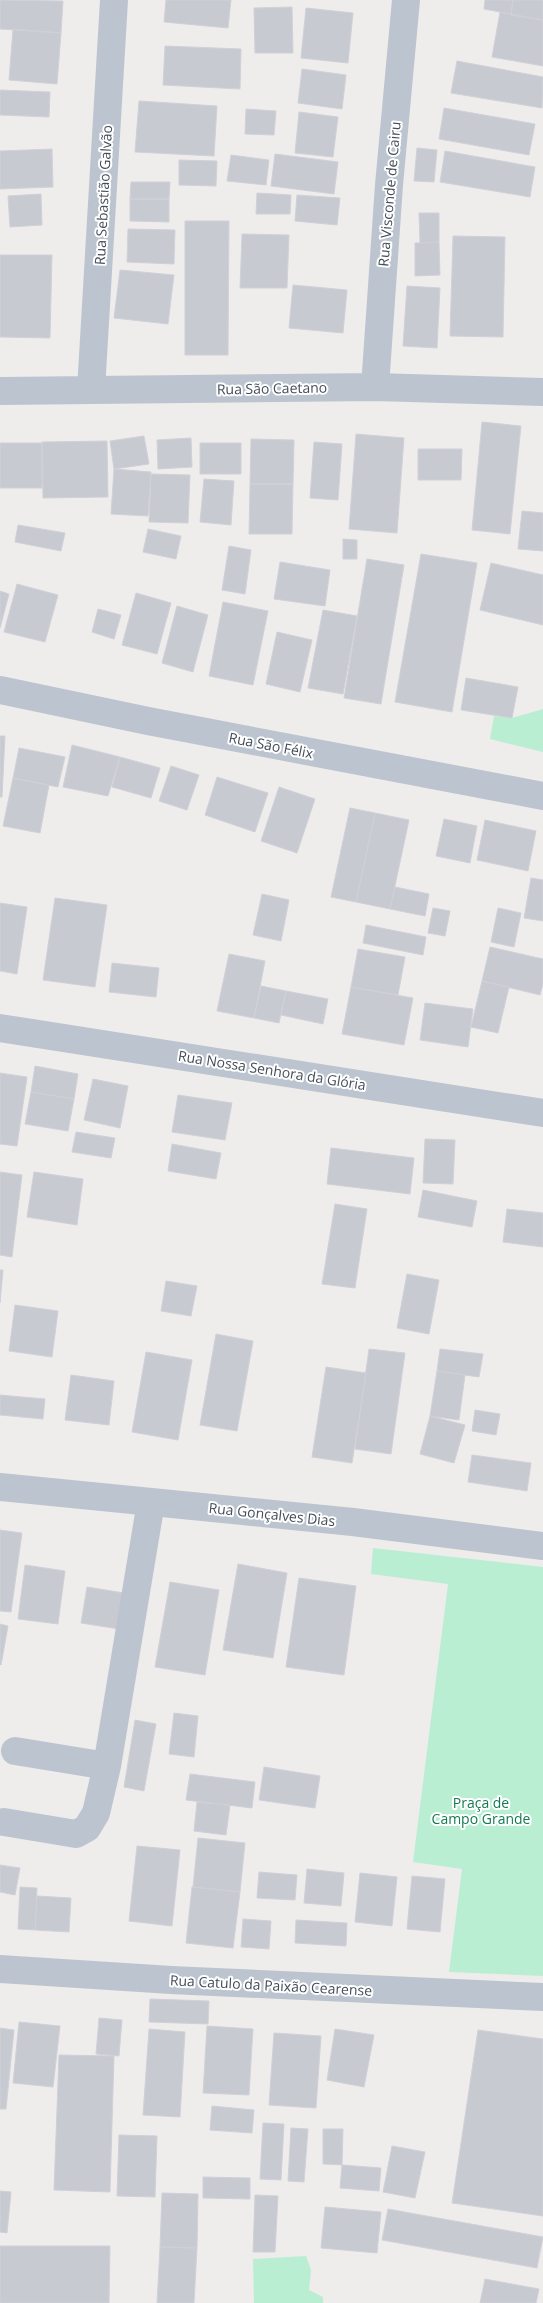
<svg xmlns="http://www.w3.org/2000/svg" width="543" height="2303" font-family="'Open Sans',sans-serif">
  <rect width="100%" height="100%" fill="#efecec"/>
  <path fill="#b9eed3" d="M543,709V752L490,739L494,716L512,718Z
    M373,1548L543,1567V1976L449,1972L462,1869L413,1862L448,1584L371,1574Z
    M306,2256L311,2270L309,2290L323,2297V2303H254L253,2259Z"/>
  <path fill="#c8cad2" stroke="#d0d1d8" d="M0,0L63,1L61,33L0,29Z
    M166,0H231L228,28L164,22Z
    M485,0H513L511,14L484,9Z
    M513,0H543V20L511,15Z
    M292,7L293,53H255L254,8Z
    M306,8L353,13L348,63L301,58Z
    M500,12L543,20V66L492,57Z
    M13,29L61,33L57,84L9,80Z
    M165,46L241,49L240,89L163,85Z
    M457,61L543,77L542,108L451,93Z
    M302,69L346,75L342,109L298,103Z
    M0,90L50,92L49,117L0,115Z
    M139,101L217,106L214,156L135,152Z
    M444,108L535,124L529,155L439,139Z
    M246,109L276,111L274,135L245,134Z
    M299,112L338,117L333,157L295,153Z
    M417,148L437,150L434,182L414,181Z
    M52,149L53,187L0,189V151Z
    M445,151L535,167L530,197L440,182Z
    M275,154L338,162L334,194L271,186Z
    M231,155L269,160L266,185L227,181Z
    M179,160L217,161L216,186L179,185Z
    M131,182H170L169,199H130Z
    M257,193L291,195L290,214H256Z
    M41,194L42,225L10,227L8,196Z
    M297,195L340,198L337,225L295,221Z
    M130,199H169V222L130,221Z
    M419,213H439V242L420,243Z
    M185,221H229L228,355H185Z
    M128,229L175,230L174,264L127,262Z
    M242,234L289,235L287,288H240Z
    M453,236L505,237L503,337L450,336Z
    M439,242L440,275L415,276V243Z
    M0,255H52L50,338L0,337Z
    M120,270L174,275L168,324L114,318Z
    M293,285L347,290L343,333L289,328Z
    M407,286L440,288L437,348L403,346Z
    M482,422L521,426L510,534L472,530Z
    M356,434L404,438L397,533L349,529Z
    M144,436L149,464L114,469L110,441Z
    M191,438L192,467L158,469L157,440Z
    M251,439L294,440L293,484H250Z
    M107,441L108,497L43,498L42,442Z
    M314,442L342,444L338,500L310,498Z
    M0,443H42V488H0Z
    M200,443H241V474H200Z
    M418,449H462L461,480H418Z
    M114,469L151,472L148,516L111,514Z
    M151,474L190,475L188,523L149,522Z
    M204,479L234,481L231,525L200,522Z
    M250,484H293L292,534H249Z
    M522,511L543,513V551L518,549Z
    M18,525L65,533L61,551L15,542Z
    M148,529L181,536L176,559L143,552Z
    M343,539L357,540V559H343Z
    M229,546L251,550L245,594L222,590Z
    M421,554L477,563L452,712L395,702Z
    M367,559L404,565L381,704L344,698Z
    M280,562L330,570L325,606L274,599Z
    M491,563L543,575V625L480,610Z
    M17,584L58,595L45,642L4,632Z
    M0,591L9,594L0,628Z
    M136,593L171,603L157,654L122,645Z
    M223,602L268,611L253,685L209,676Z
    M177,606L208,615L193,672L162,663Z
    M98,609L121,615L114,639L92,632Z
    M323,610L357,616L343,694L308,688Z
    M277,632L312,640L300,692L266,684Z
    M466,678L518,687L512,718L461,710Z
    M0,736H5L2,797H0Z
    M72,745L120,757L108,796L63,787Z
    M19,748L65,757L58,787L13,778Z
    M120,757L160,768L151,798L112,787Z
    M171,766L199,775L187,810L159,801Z
    M217,777L268,793L255,832L205,815Z
    M13,778L49,785L40,833L3,826Z
    M279,787L315,799L297,853L261,841Z
    M350,808L375,813L356,902L331,897Z
    M375,813L409,820L390,909L356,902Z
    M444,819L477,826L470,863L436,856Z
    M485,820L536,831L528,871L477,860Z
    M531,878L543,880V921L524,918Z
    M395,887L429,894L425,916L390,909Z
    M262,894L289,900L281,941L253,935Z
    M55,898L107,905L95,987L43,980Z
    M0,903L27,907L17,974L0,971Z
    M433,908L450,911L445,936L428,933Z
    M498,908L521,913L514,947L491,942Z
    M366,925L426,937L423,955L363,943Z
    M490,947L543,959V984L540,995L482,981Z
    M358,949L405,957L398,995L351,987Z
    M229,954L265,961L254,1018L217,1011Z
    M112,963L159,968L156,997L109,992Z
    M482,981L509,987L498,1033L471,1027Z
    M261,986L286,991L279,1023L254,1018Z
    M351,987L413,998L404,1045L342,1034Z
    M286,991L328,999L323,1024L281,1015Z
    M425,1003L473,1009L468,1047L420,1040Z
    M35,1066L78,1074L74,1099L31,1092Z
    M0,1073L27,1077L17,1146L0,1144Z
    M93,1079L128,1086L120,1128L84,1120Z
    M31,1092L74,1099L68,1131L25,1124Z
    M178,1095L232,1103L225,1140L172,1132Z
    M76,1132L115,1138L111,1158L72,1152Z
    M425,1139L455,1140L453,1184L423,1183Z
    M172,1144L221,1153L216,1179L168,1171Z
    M331,1148L414,1158L410,1194L327,1184Z
    M0,1172L22,1175L12,1257L0,1255Z
    M34,1172L83,1179L77,1225L27,1217Z
    M423,1190L477,1201L472,1227L418,1217Z
    M335,1204L367,1209L355,1288L322,1284Z
    M507,1209L543,1213V1247L503,1242Z
    M0,1270H3L0,1303Z
    M407,1274L439,1280L429,1334L397,1328Z
    M166,1281L197,1286L191,1316L161,1311Z
    M15,1305L58,1311L52,1357L9,1351Z
    M216,1334L253,1341L237,1431L200,1425Z
    M369,1349L405,1353L391,1454L355,1449Z
    M440,1349L483,1354L479,1377L437,1371Z
    M146,1352L192,1360L178,1440L132,1432Z
    M326,1367L366,1373L352,1463L312,1457Z
    M437,1371L465,1375L459,1420L430,1416Z
    M71,1375L114,1381L109,1425L65,1420Z
    M0,1395L45,1399L43,1419L0,1415Z
    M475,1410L500,1414L496,1435L472,1431Z
    M430,1416L465,1425L454,1463L420,1454Z
    M472,1455L531,1463L527,1491L468,1482Z
    M0,1530L22,1533L11,1612L0,1611Z
    M238,1564L287,1573L273,1658L223,1650Z
    M25,1565L65,1571L58,1624L18,1619Z
    M299,1578L356,1586L344,1675L286,1667Z
    M170,1582L219,1590L205,1675L155,1667Z
    M87,1587L124,1593L119,1629L81,1623Z
    M0,1624L8,1626L1,1665L0,1664Z
    M174,1713L198,1716L194,1757L169,1754Z
    M135,1720L156,1724L144,1791L124,1787Z
    M264,1767L320,1776L315,1808L259,1800Z
    M190,1774L255,1782L252,1808L186,1800Z
    M197,1802L230,1805L226,1835L194,1831Z
    M198,1838L245,1843L240,1892L193,1887Z
    M137,1846L180,1850L172,1926L129,1921Z
    M0,1865L20,1868L15,1895L0,1892Z
    M307,1869L344,1873L341,1906L304,1903Z
    M259,1872L297,1875L295,1900L257,1898Z
    M360,1873L397,1877L392,1926L355,1922Z
    M412,1876L445,1879L440,1932L407,1929Z
    M20,1887L37,1888L35,1930L18,1929Z
    M192,1887L240,1892L233,1948L186,1943Z
    M37,1896L71,1898L69,1932L35,1930Z
    M243,1919L271,1921L269,1949L241,1947Z
    M296,1920L347,1923L346,1946L295,1943Z
    M150,1999L209,2001L208,2024L149,2022Z
    M99,2018L122,2020L119,2056L96,2054Z
    M19,2022L60,2026L53,2087L13,2083Z
    M207,2026L253,2029L249,2095L203,2093Z
    M0,2028L14,2030L6,2109H0Z
    M149,2029L185,2032L180,2117L143,2115Z
    M335,2029L374,2035L364,2087L327,2080Z
    M478,2030L543,2039V2216L452,2203Z
    M274,2033L321,2036L316,2108L269,2105Z
    M59,2055L114,2056L110,2192L54,2190Z
    M212,2106L254,2110L252,2133L210,2130Z
    M263,2123L284,2124L281,2180L260,2179Z
    M291,2128L308,2129L304,2182L288,2181Z
    M323,2129H343L342,2165L323,2164Z
    M119,2135L157,2136L155,2197L117,2196Z
    M392,2146L425,2152L415,2198L383,2192Z
    M342,2165L381,2168L379,2191L340,2188Z
    M203,2177L250,2178V2199L203,2198Z
    M0,2191L11,2192L7,2233L0,2232Z
    M162,2193L198,2194L197,2248L160,2247Z
    M255,2195L278,2196L275,2252H253Z
    M325,2207L381,2212L377,2253L321,2248Z
    M388,2209L543,2237L537,2268L382,2240Z
    M0,2246H110L109,2303H0Z
    M160,2247L197,2248L194,2303H157Z
    M485,2279L539,2289L536,2303H480Z"/>
  <g fill="none" stroke-linecap="round" stroke-linejoin="round">
    <path stroke="#bcc5cf" stroke-width="28" d="M375,387L389,185L406,0
      M91,390L114,0
      M0,391L375,387L543,392
      M0,690L148,721L543,796
      M0,1028L543,1113
      M0,1487L353,1522L543,1546
      M15,1751L107,1766
      M4,1822L76,1834L87,1828L96,1813L107,1766L151,1502
      M0,1969L171,1980L543,1997"/>
  </g>
  <g text-anchor="middle" dominant-baseline="central" stroke-width="4" stroke-linejoin="round" paint-order="stroke">
    <g font-size="14" fill="#444d59" stroke="#fff">
      <text transform="translate(389 194) rotate(-85)">Rua Visconde de Cairu</text>
      <text transform="translate(103 195) rotate(-87)">Rua Sebastião Galvão</text>
      <text transform="translate(272 388) rotate(-1)">Rua São Caetano</text>
      <text transform="translate(271 745) rotate(11)">Rua São Félix</text>
      <text transform="translate(272 1070) rotate(9)">Rua Nossa Senhora da Glória</text>
      <text transform="translate(272 1514) rotate(6)">Rua Gonçalves Dias</text>
      <text transform="translate(271 1985) rotate(3)">Rua Catulo da Paixão Cearense</text>
    </g>
    <g font-size="14" fill="#167953" stroke="#fff">
      <text x="481" y="1802">Praça de<tspan x="481" dy="16">Campo Grande</tspan></text>
    </g>
  </g>
</svg>
